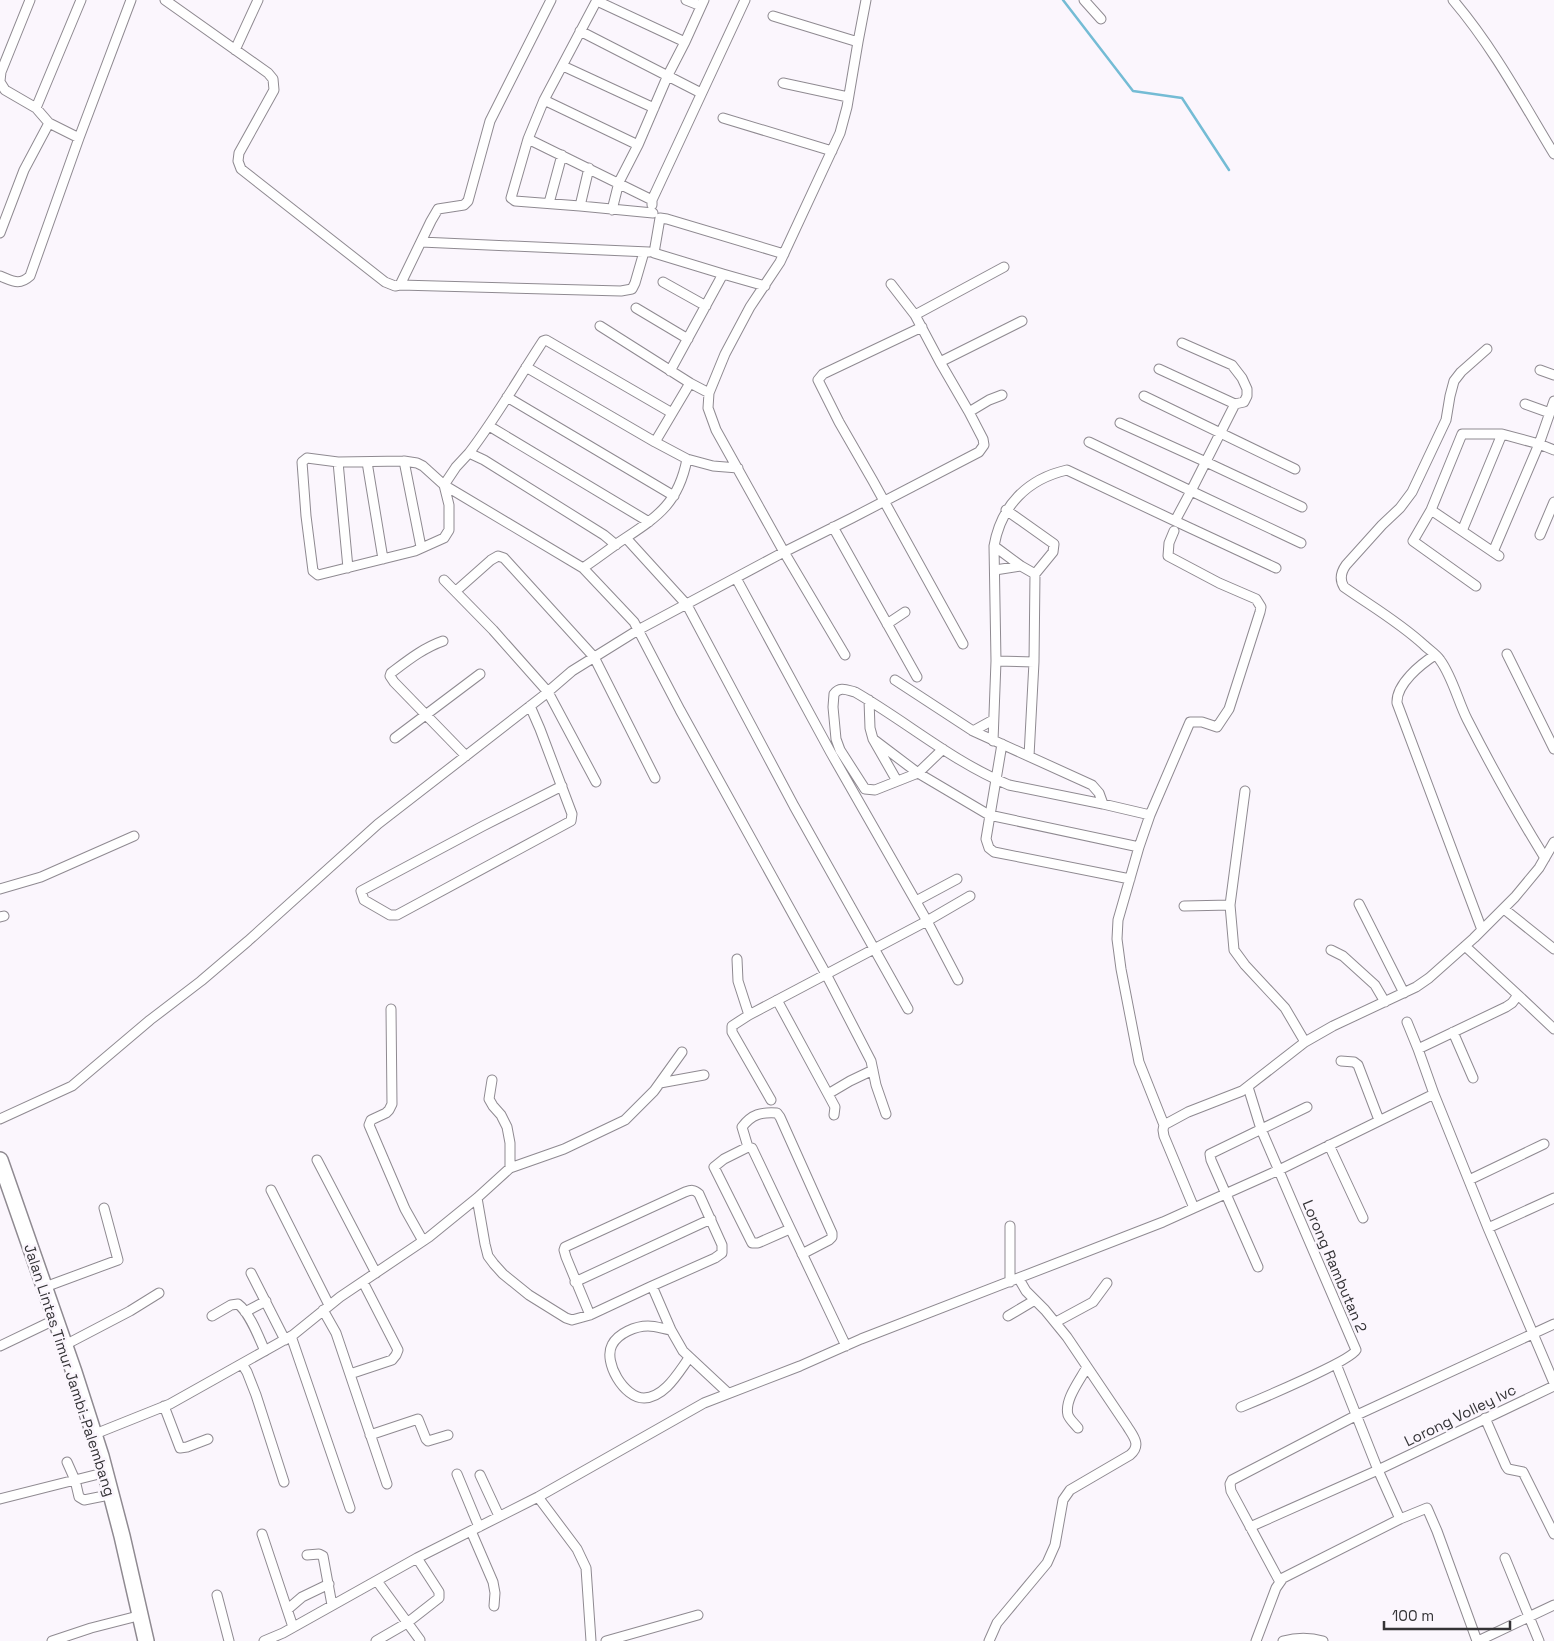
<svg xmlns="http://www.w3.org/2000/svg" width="1554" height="1641" font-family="'Space Grotesk',sans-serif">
  <rect width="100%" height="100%" fill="#fbf6fd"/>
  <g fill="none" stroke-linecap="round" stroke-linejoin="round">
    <path stroke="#74bcd5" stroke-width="2.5" d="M1063,0L1133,91L1182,98L1229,170"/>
    <defs>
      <path id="minor" d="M165,0L268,73L273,79L274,90L239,153L238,161L241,169L385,282L395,286L400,285L431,221L438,209L464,205L468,201L490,121L551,0
        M597,0L544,100L528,139L511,198L515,201L580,206L653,213
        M686,0L701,6
        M1084,0L1101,19
        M1453,0C1493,47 1522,101 1554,154
        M597,1L685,42
        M773,16L858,42L847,107L840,133L780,262L750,307L725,354L709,393L708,408L716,430L784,552L845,655
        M580,31L701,93
        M858,42L866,0
        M235,50L258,0
        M563,66L654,108
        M0,81L1,72L30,0
        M0,82L5,90L36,108L49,123L79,138
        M783,83L848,97
        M544,100L638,145
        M36,108L81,0
        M723,118L832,151
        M528,139L652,200V205
        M652,200L745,0
        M549,203L562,155
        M580,206L589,168
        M612,210L619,182L638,145L668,75L685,42L704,0
        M0,233L24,170L49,123
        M421,242L649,252
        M723,274L654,253L660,218L667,219L784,254
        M0,276C13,281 19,286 30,276L79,138L131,0
        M663,282L706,306
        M891,284L915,315L940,362L969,412
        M400,285L621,291L632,289L635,283L644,252
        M636,308L688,339
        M915,315L1004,267
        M600,326L690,383
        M922,327L823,374L818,380L839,422L873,481L963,644
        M1182,343L1232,365L1242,378L1247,389V396L1244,402L1235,404L1191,491L1301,543
        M1487,349L1461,372L1454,381L1450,396L1446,420L1412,492L1400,508L1382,525L1346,565C1341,572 1339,579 1344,587C1371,606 1399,622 1424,645C1429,650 1436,654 1440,660C1452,676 1458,701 1467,719C1491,766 1517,813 1545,858
        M940,362L1022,321
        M526,367L655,442L687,459L713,466L738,468
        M1159,369L1235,404
        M1540,370L1554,375
        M670,371L723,274L765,286
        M1144,396L1295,469
        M507,397L674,496
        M1525,404L1550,413
        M1120,423L1206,462L1302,507
        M489,426L649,522
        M655,442L690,383L709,393
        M469,453C496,418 518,379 543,341L546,340L672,413
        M404,461L421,547
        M338,462L348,568
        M367,462L383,559
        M1006,510L1054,544L1053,552L1035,574
        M1431,510L1499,556
        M1175,521L1276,568
        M833,527L917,677
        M1462,531L1502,434
        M1540,535L1554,502
        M626,538L687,605L794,806L908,1009
        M616,545L604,535L484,460L469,453L456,467L444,485L449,505V530L444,538L415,551L318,575L313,571L306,516L302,462L307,458L338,462L404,461L417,463L423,466L444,485L583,568L634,622L680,710L826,974L871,1061L876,1085L886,1114
        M994,546L1021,566
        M1493,552L1539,444L1554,401
        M583,568C595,560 607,551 618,543C655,518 678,506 687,459
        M995,570L1021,566L1035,574L1034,662L1029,756
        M736,578L831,753L927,921L749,1015L732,1026V1032L771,1100
        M444,580L493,630L548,692L596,782
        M1476,586L1413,541L1431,510L1462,434H1502L1539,444L1554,450
        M456,591L491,560L498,556L504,558L594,657L655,778
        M887,624L905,612
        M443,641C423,648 407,661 391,673L390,676L394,682L466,756
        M1507,654L1554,749
        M1435,655C1421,664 1396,684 1397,703L1482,930
        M996,661L1034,662
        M895,680L973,731L1092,785L1099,793L1103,804
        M869,700L870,728L873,739L897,781
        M530,706L540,729L572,814L571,821L397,915H390L364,900L361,891L483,826L562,786
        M973,731L993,720
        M395,738L480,674
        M873,739L918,773L989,815L1139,847
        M993,741L996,661L994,546C1001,506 1027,479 1067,470L1175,521L1191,491L1089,442
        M1002,744L986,839L989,848L994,852L1130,879
        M943,749L918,773L875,790L865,789L840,750L836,739L833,707L834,694C840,686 847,690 855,692C907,722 953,762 1009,785L1103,804L1150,815
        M1245,791L1230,905L1234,950L1245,965L1285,1008L1305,1042
        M0,889L41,877L134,836
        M916,901L957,879
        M1359,904L1404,993
        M1184,906L1230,905
        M1504,909L1554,949
        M0,917L4,916
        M1331,950L1343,956L1375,985L1385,1002
        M737,959L738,981L749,1015
        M958,980L927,921L970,896
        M1518,995L1554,1029
        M777,1000L828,1094L835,1107L834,1115
        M391,1009L392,1104L389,1110L386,1113L371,1120L369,1125L405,1209L423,1241
        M1407,1022L1418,1049
        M1453,1032L1473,1078
        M1341,1061L1354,1062L1358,1065L1379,1120
        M660,1083L704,1075
        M828,1094L850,1081L873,1070
        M1434,1094L1418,1049L1506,1007L1512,1003L1518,995L1465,946
        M0,1119L72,1086L150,1020L201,981L248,941L378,824L543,696L572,671L638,630L784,552L852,518L979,452L984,445L983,439L969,412L989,400L1002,395
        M1164,1125L1139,1062L1121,969L1117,939L1118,920L1139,847L1150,815L1190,722H1202L1217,727L1229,709L1260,612L1261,607L1256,599L1219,583L1168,556L1169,543L1174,531
        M1329,1145L1363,1218
        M748,1147L742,1127C752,1114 761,1112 777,1113L780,1117L832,1233V1237L829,1240L802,1254
        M317,1160L376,1273
        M510,1168L564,1149L625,1120L654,1091L682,1052
        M1469,1180L1544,1144
        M271,1190L329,1305
        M477,1198L485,1244L488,1256L494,1264L503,1274L529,1295L566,1318L572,1320L590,1315L652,1286L671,1330L683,1351L728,1393
        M1194,1208L1279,1170L1434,1094L1488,1228L1554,1383
        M1010,1226V1282
        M1488,1228L1554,1198
        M790,1229L758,1243H752L714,1167L724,1159L748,1147L752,1148L846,1346
        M1258,1267L1211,1160L1210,1154L1307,1107
        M251,1273L285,1340
        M575,1282L711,1219
        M45,1287L118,1260L104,1208
        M323,1310L336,1333L387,1484
        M245,1312L266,1301
        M590,1315L566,1257L564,1250L565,1247L685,1192C691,1190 694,1189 699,1194L722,1245V1253L715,1258L652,1286
        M212,1316L231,1305L238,1304C250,1313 259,1338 265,1351
        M1008,1316L1035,1300
        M1056,1322L1093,1302L1107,1283
        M671,1330C664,1329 656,1326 648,1326C636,1326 618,1333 612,1345C603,1362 624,1398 644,1398C665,1397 678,1373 689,1358
        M291,1336L350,1508
        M65,1345L130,1311L159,1293
        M0,1346L48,1323
        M242,1364L247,1372L256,1395L284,1482
        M350,1374L392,1360L396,1355L398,1350L363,1282
        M164,1406L180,1448L187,1447L208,1439
        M1241,1407C1258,1400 1351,1361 1356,1350L1261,1129L1248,1087
        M1485,1418L1506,1466L1508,1469L1523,1472L1554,1534
        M1078,1428C1075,1424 1070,1420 1068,1415C1064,1400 1080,1380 1087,1367
        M370,1435L418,1419L426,1439L428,1441L448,1435
        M90,1436L170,1404L293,1335L340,1297L429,1237L477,1198L510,1168V1143L507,1127L501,1115L493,1106L489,1099L492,1080
        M99,1474L75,1480L79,1497L84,1500L104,1496
        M457,1474L479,1527
        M480,1475L499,1516
        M538,1497L577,1549L586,1568L591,1641
        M0,1499L75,1480L67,1462
        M1400,1519L1427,1508L1437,1531L1477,1641
        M1250,1527L1378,1470L1554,1386
        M471,1531L493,1582L495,1593L494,1606
        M262,1534L293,1627
        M307,1555L319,1554L323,1556L332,1605
        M1505,1558L1539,1641
        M377,1581L420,1640
        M1280,1582L1231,1491L1230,1484L1232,1480L1357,1415L1554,1324
        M217,1595L229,1641
        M288,1609L302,1597L329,1584
        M52,1641L91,1628L134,1617
        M264,1641L283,1633L417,1558L538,1497L704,1403L800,1366L861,1339L1163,1222L1194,1208L1164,1136L1163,1130L1164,1125L1188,1112L1242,1091L1305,1042L1333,1026L1416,987L1429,978L1474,938L1515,897L1539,868L1554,842
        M376,1641L407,1623L439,1598V1592L417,1558
        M606,1641L698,1615
        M989,1641L997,1623L1047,1563L1055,1545L1063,1500L1070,1490L1130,1455C1142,1445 1133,1436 1127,1426L1067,1337L1045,1310L1026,1291L1019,1279
        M1256,1641L1276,1588L1283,1578L1400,1519L1378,1470L1336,1364
        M1283,1641C1298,1637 1309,1637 1323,1641
        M1478,1641L1554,1605"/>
      <path id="trunk" d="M0,1160L74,1372L101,1456L122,1536L146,1641"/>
    </defs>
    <use href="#minor" stroke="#8f8a91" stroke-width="11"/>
    <use href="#trunk" stroke="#8f8a91" stroke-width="18"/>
    <use href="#minor" stroke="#fff" stroke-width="9"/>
    <use href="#trunk" stroke="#fff" stroke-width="15"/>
  </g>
  <g text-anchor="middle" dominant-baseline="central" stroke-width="5" stroke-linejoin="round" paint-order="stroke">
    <g font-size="15" fill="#343336" stroke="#fbf6fd">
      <text transform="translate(1335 1266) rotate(67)">Lorong Rambutan 2</text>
      <text transform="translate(70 1370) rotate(72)">Jalan Lintas Timur Jambi-Palembang</text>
      <text transform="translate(1460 1415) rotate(-26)">Lorong Volley Ivc</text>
    </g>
  </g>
  <path d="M1384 1621v8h126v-8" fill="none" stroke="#343336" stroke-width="2.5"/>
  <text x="1392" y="1621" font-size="15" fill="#343336" stroke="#fbf6fd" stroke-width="4" paint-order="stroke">100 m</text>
</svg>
